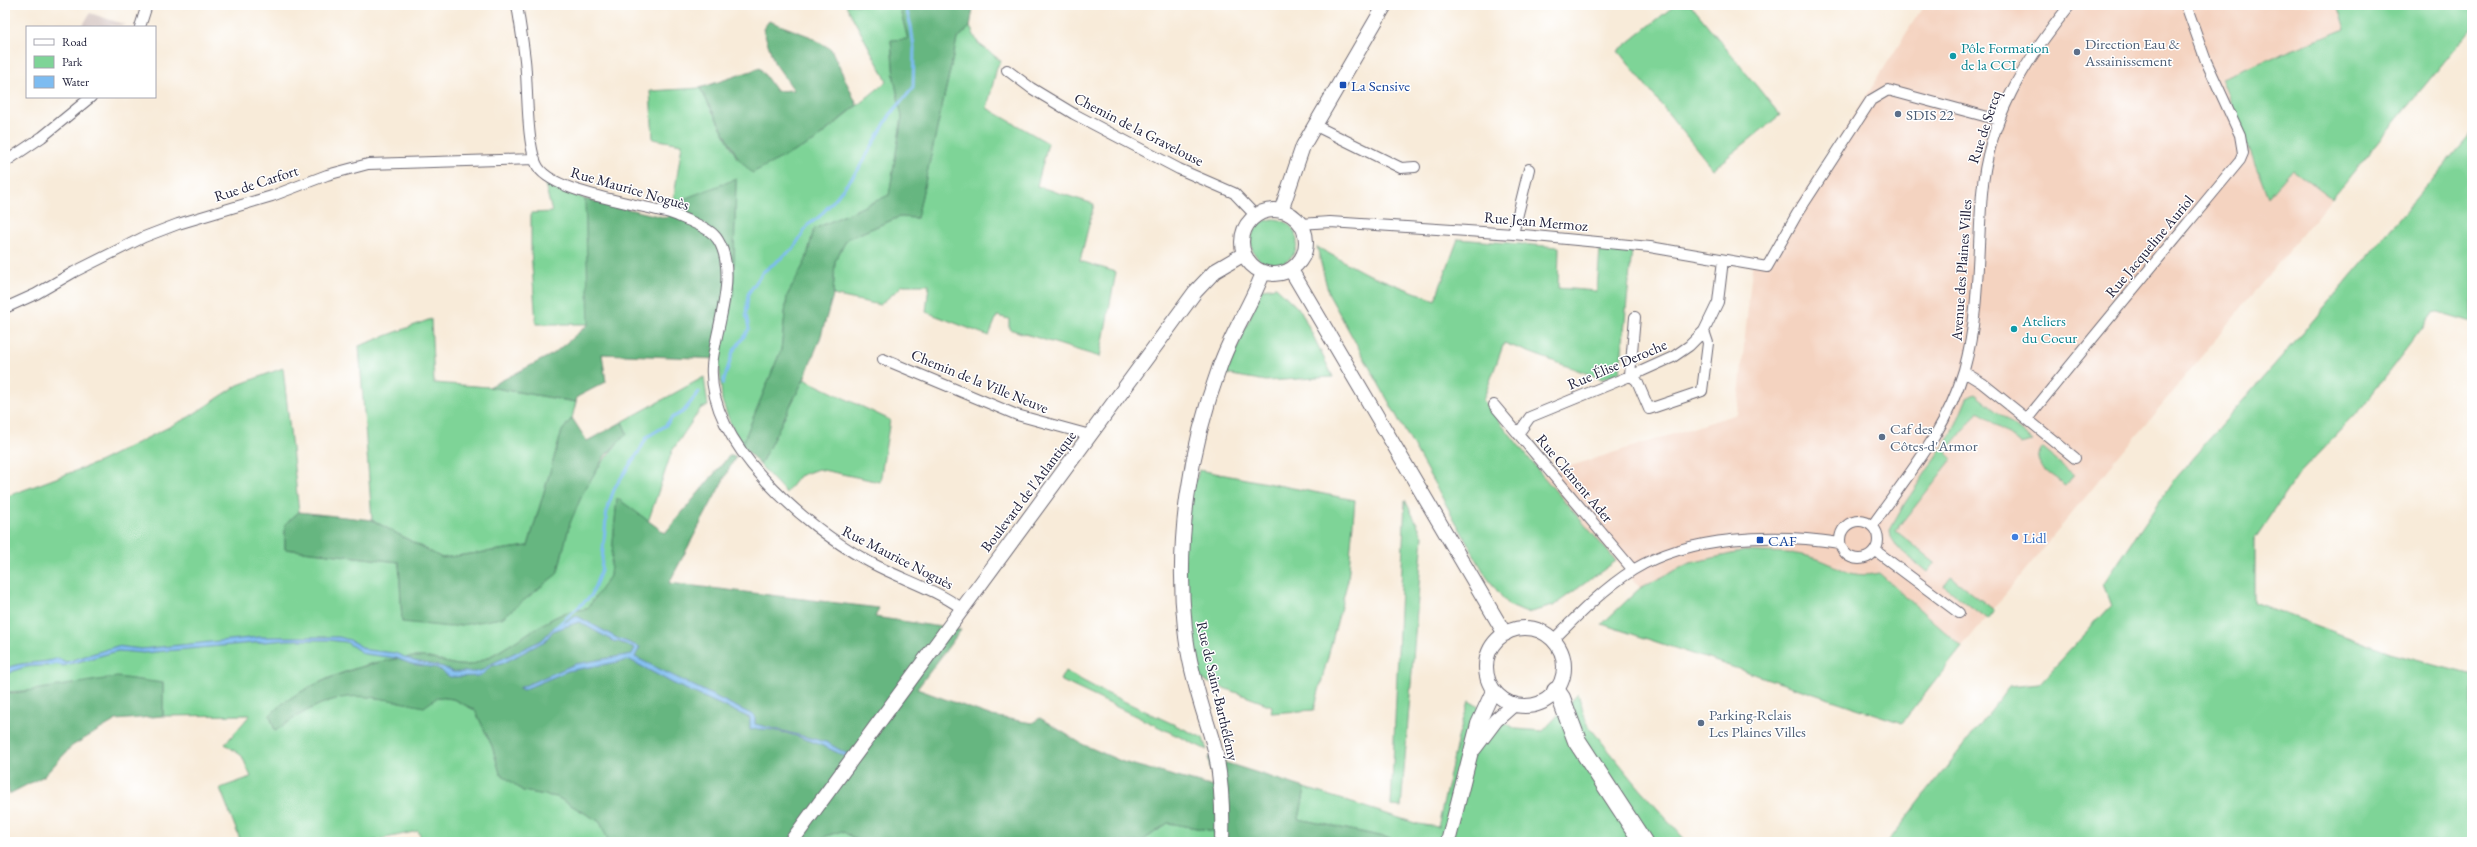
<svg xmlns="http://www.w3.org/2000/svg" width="2477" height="847" font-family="'EB Garamond',serif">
  <rect width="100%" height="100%" fill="#fff"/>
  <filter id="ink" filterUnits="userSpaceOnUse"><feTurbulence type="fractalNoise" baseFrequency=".025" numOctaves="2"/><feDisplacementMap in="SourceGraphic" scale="8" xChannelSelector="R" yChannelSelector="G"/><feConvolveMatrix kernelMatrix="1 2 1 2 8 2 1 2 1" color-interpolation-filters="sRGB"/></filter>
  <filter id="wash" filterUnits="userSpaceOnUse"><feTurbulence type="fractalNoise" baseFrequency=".012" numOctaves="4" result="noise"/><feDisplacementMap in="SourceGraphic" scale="16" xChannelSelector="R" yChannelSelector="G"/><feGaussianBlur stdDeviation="0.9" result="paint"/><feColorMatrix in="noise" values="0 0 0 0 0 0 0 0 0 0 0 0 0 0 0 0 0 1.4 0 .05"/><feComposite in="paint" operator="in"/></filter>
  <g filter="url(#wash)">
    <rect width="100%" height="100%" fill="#f8ebd9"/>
    <path fill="#f4d3c0" d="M1924,5H2337L2345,29L2221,78L2268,197L2293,169L2332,198L1962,647L1879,573L1862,577L1838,569L1811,557L1745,551L1690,563L1640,588L1542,475L1737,414L1753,258L1763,259Z"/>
    <path fill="#d0c0bc" d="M90,13L126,25L82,27Z"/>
    <path fill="#7ed497" stroke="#507b69" d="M846,5H899L908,40L891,41L894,78L902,117L889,196L814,229L806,260L787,296L781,350L742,445L731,425L722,401L719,359L733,296L736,180L673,203L682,144L653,139L650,91L700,88L737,158L813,142L887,81Z
      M1675,5H1691L1780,115L1713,169L1618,51Z
      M2337,5H2472V28L2332,198L2293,169L2268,197L2221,78L2345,29Z
      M970,27L978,43L1001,61L997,67L987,108L1048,143L1037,186L1094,204L1080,261L1116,272L1100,357L1009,329V319L997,316L989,336L926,312L929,285H903L880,305L833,295L835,261L847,239L899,217L917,218L957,39Z
      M2472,133V322L2435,311L2362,407L2300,473L2254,541V602L2390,653L2472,675V842H1888L2009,687L2039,684L2111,606L2103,585L2176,477L2310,324Z
      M545,184L585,199L590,324H536L531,251V213L552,212Z
      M1251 242a23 23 0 1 1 46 0a23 23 0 1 1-46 0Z
      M1458,239L1559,247L1558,288L1597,291L1600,248L1632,250L1620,372L1602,379L1504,343L1483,400L1542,475L1616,561L1553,606L1527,613L1508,605L1486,576L1329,295L1317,247L1365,273L1435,300Z
      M1276,287L1301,311L1333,377L1266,381L1226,374L1262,289Z
      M431,319L434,383L489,387L576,402L572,418L562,431L528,546L442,558L372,520L359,346Z
      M283,368L299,512L285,524V549L399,562L402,622L557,574C562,557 565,540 570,523C581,488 603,459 627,433L622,422L704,377L708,406L701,408L672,451L648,522L617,499L610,577L587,609C580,610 571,610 564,613C533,627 507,650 476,663C458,671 436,656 417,657C374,657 299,684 270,715L275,731L308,709L339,697L358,695L385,699L438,697L453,699L475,710L492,746L500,773L523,791L557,797L600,822L609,842H423L418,831L368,842H241L220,788L251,777L242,756L225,744L250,715L163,716V683L5,692V497L99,462L189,417L238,385Z
      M804,379L890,420L880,482L818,469L799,476L786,493L760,465Z
      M1975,394L2033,441L2020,444L1978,411L1946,453L1952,459L1896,531L1935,562L1927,572L1898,548L1891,537L1890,530L1905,503L1952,434L1967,398Z
      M2041,448L2074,475L2066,485C2055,477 2029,465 2041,448Z
      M1199,470L1355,500L1348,580L1314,710L1271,713L1272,706L1189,675L1177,536L1183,475L1196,480Z
      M1405,500L1423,536L1401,807L1391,806Z
      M1745,551C1766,553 1791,551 1811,557C1839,564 1846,580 1879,573L1962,647L1902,723L1602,624L1640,588L1690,563Z
      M1951,577L1994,610L1987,619L1944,586Z
      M1065,671L1102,691L1203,738L1207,750L1060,680Z
      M1578,694L1587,724L1641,790L1687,842H1408L1299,819L1305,788L1418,824L1438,827L1458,738L1469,701L1516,729L1543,731Z
      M1168,823L1214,831L1216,842H1141Z
      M842,831L860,842H822L826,836Z"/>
    <path fill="#66b680" stroke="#446c5e" d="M899,5H970L973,8L970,27L957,39L917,218L899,217L847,239L835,261L833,295L820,339L804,379L760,465L742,445L781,350L787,296L806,260L814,229L889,195L902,117L894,78L891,40L908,39Z
      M769,21L809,36L831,49L857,105L813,142L752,173L738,158L700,88L760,68L776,91L794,90L774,62L763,29Z
      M736,179L733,296L719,359L602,354L606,382L577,397L576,402L489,387L553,354L589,324L585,199L667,218L673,203Z
      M572,418L587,441L622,422L627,433L605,456L584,491L570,523L557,574L502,618L450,627L402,622L399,562L285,549V524L299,512L372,520L442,558L528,546L562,431Z
      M729,456H736L669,583L879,608L875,617L961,630L917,689L992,716L1032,723L1040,718L1082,744L1123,762L1214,787L1208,757L1305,788L1299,819L1408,842H1216L1214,831L1168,823L1141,842H860L842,831L826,836L822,842H609L600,822L557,797L523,791L500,773L492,746L475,710L453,699L438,697L424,707C353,692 337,688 275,731L270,715C299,684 374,658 417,657C436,656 458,671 476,663C507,650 533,627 564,613C571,610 580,610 587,609L610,576L617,498L665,533Z
      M117,677L163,683V716L116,720L72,746L44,776L9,794L5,765V692L14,693Z"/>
    <path fill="#7dbcf1" stroke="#506f96" d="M577,616L617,638L640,647L635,657L755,716V724L826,742L849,755L848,758C825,746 776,724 750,730V718L674,684L630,660L568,671L523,690L519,688L575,664L632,654L635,648L616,641L615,642L579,622L553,631L545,641L502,664L491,666L481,676L450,677L437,668L411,664L396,658L364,654L346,642L328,640H287L144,653L118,651L63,666C55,663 53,666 45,666C27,666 22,667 5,675V669C23,660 41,665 58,658L66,662L117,646L141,649L259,637H339L350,640L367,650L395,653L414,661L443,667L453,672H476L483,670L491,664L542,640L554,627Z"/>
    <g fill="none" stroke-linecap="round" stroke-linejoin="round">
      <path stroke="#7dbcf1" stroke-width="3" d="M723,383L733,352L749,329L746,314L748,294L763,272L793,249L808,225L819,217L835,199L858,170L890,115L913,88L914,48L911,26L905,5
        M556,627L591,596L601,571L607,509L615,487L640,450L647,437L665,426L672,418L683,412L699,392"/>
    </g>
  </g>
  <g filter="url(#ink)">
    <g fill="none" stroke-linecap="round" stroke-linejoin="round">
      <defs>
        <path id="street" d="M517,5C520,23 523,42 525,60C528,85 526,148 538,167C553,192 636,204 666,212C674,214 682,218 690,221C700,226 712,230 718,240C739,274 715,329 712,366C707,443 805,526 866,560C897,578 932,587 961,608
          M140,27L147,5
          M1007,70L1031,88L1074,114L1179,169L1234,193L1256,216
          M1314,125L1401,168L1415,167
          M5,162L42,137L91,97
          M1300,224L1330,222L1513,234L1650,247L1767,267L1797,214L1871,100L1888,90L1999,120
          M1513,234L1529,169
          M5,308L36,294L74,272L144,237L178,224L272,196L327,175L368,164L535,159
          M1635,317L1630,375L1637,381L1649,409L1702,391L1708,343L1704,331
          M883,359L1017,415L1090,435
          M1964,372L1982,383L2027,419C2097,332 2169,246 2240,160L2243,153L2240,135L2206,61L2186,5
          M1494,405L1633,570
          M2027,419L2075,458
          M1518,434L1530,417L1642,371L1673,357L1689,346L1704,331L1718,302L1723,260
          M1840 540a19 19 0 1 1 38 0a19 19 0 1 1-38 0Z
          M1872,526C1907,476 1947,430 1964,370C1980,313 1977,253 1982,193C1988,120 2025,60 2070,5
          M1876,551L1959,613
          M1553,640C1578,615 1603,589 1633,570C1690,535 1775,533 1840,543"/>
        <path id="secondary" d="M1242 242a32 32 0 1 1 64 0a32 32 0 1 1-64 0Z
          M1281,211L1303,146L1385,5
          M1291,270L1505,634
          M1486 667a39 39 0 1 1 78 0a39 39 0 1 1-78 0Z
          M1474,749L1496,720L1514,704
          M791,842L1195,292L1215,271L1244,254
          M1222,842C1223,812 1222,784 1216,755C1214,744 1210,733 1207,723C1197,692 1188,660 1185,628C1175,541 1190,448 1220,366C1231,334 1251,305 1263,273
          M1448,842L1478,724L1493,691"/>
        <path id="highway" d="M1556,691L1561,698L1577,741L1643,842"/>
      </defs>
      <use href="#street" stroke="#6d6872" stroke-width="12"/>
      <use href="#secondary" stroke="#6d6872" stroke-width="16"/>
      <use href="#highway" stroke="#6d6872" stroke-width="20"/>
      <use href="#street" stroke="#fff" stroke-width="10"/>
      <use href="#secondary" stroke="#fff" stroke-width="14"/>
      <use href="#highway" stroke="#fff" stroke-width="18"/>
    </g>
  </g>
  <g fill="#5c6f8a" stroke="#fff" stroke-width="1.5">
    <circle cx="2077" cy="52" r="4"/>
    <circle cx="1898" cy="114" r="4"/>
    <circle cx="1882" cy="437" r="4"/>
    <circle cx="1701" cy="723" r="4"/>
  </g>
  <g fill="#0f9aa8" stroke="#fff" stroke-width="1.5">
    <circle cx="1953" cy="56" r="4"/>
    <circle cx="2014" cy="329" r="4"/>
  </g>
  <g fill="#1a4fb4" stroke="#fff" stroke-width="1.5">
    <rect x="1339" y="81" width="8" height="8" rx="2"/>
    <rect x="1756" y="536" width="8" height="8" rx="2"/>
  </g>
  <circle fill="#3f7fe0" stroke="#fff" stroke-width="1.5" cx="2015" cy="537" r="4"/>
  <g text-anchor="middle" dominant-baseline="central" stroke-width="3" stroke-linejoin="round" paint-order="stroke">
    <g font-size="15" fill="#4e5e75" stroke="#fff" text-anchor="start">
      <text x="2085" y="43">Direction Eau &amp;<tspan x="2085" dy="17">Assainissement</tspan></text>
      <text x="1906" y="114">SDIS 22</text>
      <text x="1890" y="428">Caf des<tspan x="1890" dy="17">Côtes-d'Armor</tspan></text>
      <text x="1709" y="714">Parking-Relais<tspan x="1709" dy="17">Les Plaines Villes</tspan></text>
    </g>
    <g font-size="15" fill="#0d838f" stroke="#fff" text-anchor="start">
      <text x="1961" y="47">Pôle Formation<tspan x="1961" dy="17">de la CCI</tspan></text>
      <text x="2022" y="320">Ateliers<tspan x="2022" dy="17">du Coeur</tspan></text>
    </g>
    <g font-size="15" fill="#164399" stroke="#fff" text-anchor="start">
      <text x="1351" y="85">La Sensive</text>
      <text x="1768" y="540">CAF</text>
    </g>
    <g font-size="15" fill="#22223b" stroke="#fff">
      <text transform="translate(1984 127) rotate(-72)">Rue de Sercq</text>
      <text transform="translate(1139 129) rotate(27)">Chemin de la Gravelouse</text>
      <text transform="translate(256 183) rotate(-18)">Rue de Carfort</text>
      <text transform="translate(630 188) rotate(16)">Rue Maurice Noguès</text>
      <text transform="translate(1536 221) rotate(5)">Rue Jean Mermoz</text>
      <text transform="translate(2149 246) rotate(-50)">Rue Jacqueline Auriol</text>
      <text transform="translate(1961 270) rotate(-86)">Avenue des Plaines Villes</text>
      <text transform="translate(1617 364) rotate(-23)">Rue Élise Deroche</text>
      <text transform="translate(980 381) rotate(22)">Chemin de la Ville Neuve</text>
      <text transform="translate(1575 478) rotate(50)">Rue Clément Ader</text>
      <text transform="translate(1028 491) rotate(-53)">Boulevard de l'Atlantique</text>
      <text transform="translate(898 557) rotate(27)">Rue Maurice Noguès</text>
      <text transform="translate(1218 691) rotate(77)">Rue de Saint-Barthélémy</text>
    </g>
    <g font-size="15" fill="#366cbe" stroke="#fff" text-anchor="start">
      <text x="2023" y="537">Lidl</text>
    </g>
  </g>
  <rect width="2477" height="847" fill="none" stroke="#fff" stroke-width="20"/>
  <rect x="26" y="26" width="130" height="72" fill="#ffffff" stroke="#a7a7b1"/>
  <rect x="34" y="39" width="20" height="6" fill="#ffffff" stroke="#a7a7b1"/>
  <text x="62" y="46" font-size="12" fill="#22223b">Road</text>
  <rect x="34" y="56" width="20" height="12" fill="#7ed497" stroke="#a7a7b1"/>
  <text x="62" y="66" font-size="12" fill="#22223b">Park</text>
  <rect x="34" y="76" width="20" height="12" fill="#7dbcf1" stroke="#a7a7b1"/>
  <text x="62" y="86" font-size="12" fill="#22223b">Water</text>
</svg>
